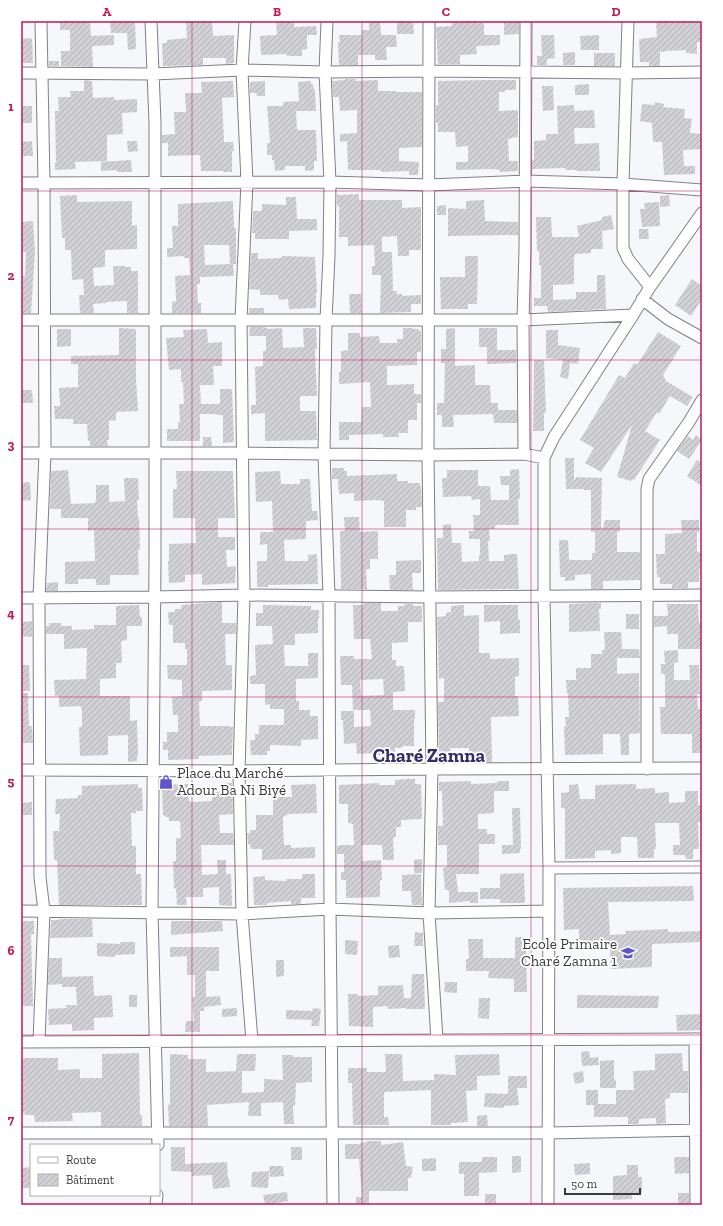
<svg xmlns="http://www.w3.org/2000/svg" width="723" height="1226" font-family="'Zilla Slab',serif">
  <defs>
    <pattern id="building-hatch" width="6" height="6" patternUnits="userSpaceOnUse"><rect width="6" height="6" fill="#d1d1d5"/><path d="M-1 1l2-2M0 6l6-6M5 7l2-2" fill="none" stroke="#b4b4b8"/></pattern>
  </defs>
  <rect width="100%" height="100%" fill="#f6f7fa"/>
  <path fill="url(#building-hatch)" fill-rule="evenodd" d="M60,21H90L91,36L114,35V45L92,46L93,67L61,66V51H70V30H60Z
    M110,21H135L136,49L128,50L127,33H111Z
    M186,21H212L213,36L234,35V63L226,64V58H203V65L163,66L162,43H167V40L187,38Z
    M276,21H294V27L316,26L317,35H307V49L302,50V56H287V54L261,55L260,36L277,35Z
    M369,21H380L381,35H396L397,47H386L387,60H375V55H358V65H339L338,42H340L339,35H362V30H369Z
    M413,21L414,34H397V22Z
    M452,21H478V23H484V35H500V45L476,46L477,54L460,55V64H438L436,27L452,26Z
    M504,21H519V34L504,35Z
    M656,21H702V42H697V54L686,53V50L667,51L660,52V66H649V62H640L639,39L657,37Z
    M541,35H554L555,58L547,59V65H537V56H542Z
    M599,35V50H581L580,36Z
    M32,38L33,63H21V39Z
    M575,52V65H563V53Z
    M594,53H615V66H594Z
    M49,61H59V66H49Z
    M345,79H356V81L378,80V91H396V92H422V147L399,148V161L419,162L418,175H409V171L381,172V170H348L347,141L340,142V134L357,133V110L340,111L339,97H333L332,81L345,80Z
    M84,80L92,81L93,98L114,97L115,100L137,99V112L122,113L123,134L107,135V161L75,162L76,169L55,170V162H56L55,111H59L58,97H71L70,91H84Z
    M488,80H516V90H505V92H499V111L518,110V137L511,138V139H508L509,161H518V171L500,172V170L493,169L456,170V162H468V146L456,147L455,132H438V123H436V105H438V81Z
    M233,81L234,97L222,98L224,142H233L234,151H232V172H223V171H201L200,155L168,156V143H162V135L175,134L174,112H186L185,93H202L201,82Z
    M265,81V96H257L256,93H250V82Z
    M311,81V84H313L314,90H315L316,111H296L297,130H316L317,161H314V170L305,171V166H285V170L275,171L274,160H272V155H267V143H270L267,106H283V102L299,101L298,82Z
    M589,84V95H575V85Z
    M542,86H553L554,110L543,111Z
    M655,102L664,104L663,107L685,109L684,118L692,119L690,133L702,134V149L683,150L684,166H695V174L664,175L662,142H653L652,123L640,121L642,104L654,105Z
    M574,105V111L594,110L595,128H574L575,144L599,143L600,171H576V170H565V168L532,169V160H534V141L546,140V134H558L557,106Z
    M21,106H32V123H21Z
    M32,141L33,156H21V142Z
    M127,141H137L138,151L128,152Z
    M131,160L132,172H117V170L101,171V162Z
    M359,194V200H402V208L421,207V250H409V256H398L397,236L382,237V252H392L393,291H397L396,294H402V296L421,295V304H411V312L380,313L381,275H372V266H375L374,245L348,246V237H339V206H337V195Z
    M77,195V202L132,201V226L137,225V249L105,250V267L93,268L94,286L114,285L113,266H125V267H131V271H138V313H127V301L106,302V303L93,304L94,313H80L79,295H84L83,279L72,280L71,250H65V238H62L60,196Z
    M669,195L670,206L660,207V196Z
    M286,197H296L297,219H317V230L289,231V239H255V233H252L253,211H262V204L286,205Z
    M484,200L485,221L518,222V235L448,236V208L466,209V201Z
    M233,201L234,225V228H236V264H230L229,245H204L205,265L233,264L234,276L200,277V284H197L198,303H201V313H172V302L176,301V298L175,276L190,275L189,258H184V256L167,257V248H173L172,226H178V204Z
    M659,202L660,226L642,227L640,209H645L644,203Z
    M446,205V215H437V206Z
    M611,215L614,229L602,231L603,249H591V253L575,254V257H574V284L553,285V300L576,299V292H597V275H605L606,309L548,312L547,306H534V298H541V265H539V251H537L536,217H551L552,237H579L577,226L602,220V217Z
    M33,221L35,252L31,313H21V276H25L26,252H21V222Z
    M639,229H648L649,239H639Z
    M251,253H258V259L282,258V256L315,257L317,293H316V308L289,309L288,299L279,300L278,295H260V290L249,289Z
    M465,256H478L477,304H468V309H441L440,277H465Z
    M692,279L702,286V299L691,316L675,305Z
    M349,294H361L362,313H350Z
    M249,308H264V313H249Z
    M250,327H264L269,329L282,328L283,348L304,347L303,328H316L317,349H315L317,396H300V411H316L317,440L265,441V413L251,414V405H256L255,367L263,366V351H266V336H249Z
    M119,328L136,329V379L138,410V411L116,412V420L109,421V440H107L108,446H90V441H88L87,424H73V419H55L54,406H60L59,388L78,387V364H71V356L119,355Z
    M403,328H413V329H419V331H421V352H417V365L387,366V385L414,384V394H421V403H417V420H408V433H398L399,437H383V434L349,435V440H339V422H361L362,407H371L370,382L339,384V372H341V351L348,350V333H360V337L379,336L380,343H397V339H403Z
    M455,328V366L475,365V385H490L491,403H498V410H517V423H494L493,414L453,415L454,427H442V415H437V403H444L445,363H441V349H446V329Z
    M479,328H497V350H516V363L487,364V347H479Z
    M57,329H71V346L57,347Z
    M207,329L208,343L222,342V366H213L214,385H200L201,404H220V389H232L234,442L223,443V415H217V414H200V441H167V429H178V422H180L179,404H184L183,382H181V369L169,370L166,338L184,337L183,330Z
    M546,330H558V345L580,348L578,364L570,363L568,379L560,377L563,360L546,358Z
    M658,332L681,346L663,375L666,381L693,397L687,406L670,396L659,414L657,412L645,431L660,440L634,480L632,479L631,481L617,477L632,425L601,472L585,463L594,448L580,440L619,375L625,378L634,363L637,365Z
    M534,360H544L546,413H544V431H533Z
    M21,390H32L33,403H21Z
    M696,435L702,440L689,459L677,451L688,436L693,440Z
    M203,437H211L212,446H203Z
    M565,458H574V481L576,477L602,478L601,527L603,528L605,520H620V532H617V552H640V580L603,581V589H591V574L575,575V580L565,581V577H560L559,540H568L569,560H592V553H595V532H591V490H584V489H566Z
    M697,460L702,463V486L687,476Z
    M332,468H344V471H347V476L397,474V481H408V483H420V486H421L422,507H416V510H406V527H384V501L376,500L354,501V493L339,494L338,479H332Z
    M519,469L520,499H518L519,525H495V529H489L490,541H488L489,561H504V555H508V554H517L519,589L438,590L437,543V538H443V525L451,524L452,543H461L462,562L479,561V555H480V539H469V531H474L473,515H480V499L472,500L471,496L443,497L442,478H447V470H478V486H490L491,500H509V485H501L500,476H510V470Z
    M68,470L71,504L95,503V501H96V485H109V502L125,501L124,478H138L139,500H137L138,518H139L140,550H138L139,575H110V585H96V579H78V584H65V562L95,561L94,530L88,531V518H61V509H50L51,471Z
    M176,471H233L235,518H218V537H235V550H226L227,567L236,566L235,583L202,585V574L185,575V582L169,583L168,561H169V544L196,543L195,518H173V489H177Z
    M280,471L281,484H300V479H310L312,511H317L318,520L306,521V539L284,540L285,561H308V555L317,554L318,584L268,585V587H257V561H267V544L260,545V532H273L272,501L256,502L255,472Z
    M30,482L31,500L21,501V483Z
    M344,517H359L360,532L378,531V559H370V569H366L367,589H341L340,531H345Z
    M681,520H699V532H697V552L702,553V563H700L699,582H688V588H672V584H660V577H657L656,554H665V534L682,533Z
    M421,560V573H412L413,590H390L389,575H396V561Z
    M58,582V591H46L47,583Z
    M222,602V623H236V634H225L226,665H232V690L202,691V701H199L200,726H230V727H233L232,755L198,756L199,759L168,760V750H163V742H167V732H178V715H173L172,697L182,696V680L168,679L167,665H187V649H185V643H173V625H169L168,612H175V609H181V605Z
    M363,603H381V611H398V606H404V604H413V606H422V622H408V642L392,643V660H396V666H404L405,691L393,692V710H415V719H414V746H402V748H395V755H374V753L357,754L356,743L344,744L343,720H341V711H354V727L371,726L370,710H353L352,685H341L340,656H354V659H372L370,639H354L353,605H363ZM383,679L384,695L361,696L360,680Z
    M591,603H601V609H599L600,631L569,632V604Z
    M667,604H698L699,623H702V649H678V634H667V626L654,627V616H668Z
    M139,605L140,617H142V626H127V640L121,641L122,663H116V678L100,679V696H130V721L137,720L138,756H137V761L128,762V735L108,736V755L80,756L79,727H82V709H81V706L59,707V696H55L54,680L86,679L87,648L64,649V634H46V626H49V623H61V626H72V630L94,629V625H116V606Z
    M263,605L311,606V610H319V618H318V633L295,634V645H284V649L285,666H308V653H318V678L296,679V701H299V710H310V716H318V739L301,740V746L270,745V751H267V755H251L250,740H255V734H259V725H284V709H270V704L265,705V684H250V676L256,675L255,645L273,644L272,626H256V613H263Z
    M464,605V616L479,615V653H490V659L519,658V676L515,677V696H518L519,716L491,717L492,762H482V754L469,755V748H450L451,754H439L438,702H444V678L439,679L437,617L446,616V613L451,612V606Z
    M484,605H518V620H520V633L500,634V621L484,622Z
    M626,614H639V629H626Z
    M32,621V637L21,636V626H23V622Z
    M604,632H621L622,649H639L640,658H617V674L639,673L640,733L629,734V755H621L620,734H603V754L565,755L564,726H566L565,717H569L568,693H567L566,680H576V668H591V654H602V650H605Z
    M678,650V662L674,663V680H690L689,665H699L700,694H697L698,709H702V753H692V734H661L660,707H665V674H661V664H665L664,651Z
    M21,665H29L30,691H21Z
    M21,693H28L29,726H32L33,743H21Z
    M407,779H415V784H421L422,819L401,820V827H396V837H393L394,860H383L382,845H354L353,824L348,823V804H339V785L379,783V785H395V780Z
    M471,781V784L497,783V781H509V791H494V813L478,814V829H487V834H495V844H479V874H456L458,892H478V903H470V901L449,903V890H445L443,868L447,867V845H438V826H443L442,791H439V782Z
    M224,783H232L233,814L219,815L220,833H233L234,845H201L202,875L218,874L217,860H226V874H231L232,906L219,905V887L203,888V897H186L187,905H177L176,888L174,889L173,861H176V838H181L180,821H169V818L163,815L162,785L188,784L189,801L191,802L212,801V792L224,791Z
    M138,784V788H142L143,811H136V813H131L132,846H136V874H141L142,905H59L57,860H54L53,831H59L60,814H55L56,799L78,798V795H82V786Z
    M316,784L317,813L289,814L283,817V826L284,845H291V848L315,847V858L262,860V849H251L250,844H248L247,833H250V830H256V815H273V797H292L291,785Z
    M578,784L580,799H595V785L636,784V789L655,788V793L669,792V803L685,802V791H698V805H702V822H698L699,849H693V859H686L685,855H673V845H680L679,823H655L656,849H654V858H638L637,837H621V853L611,854V850L595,851V858L565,859V808H561V793L569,792V785Z
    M32,802V815H21V803Z
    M512,808H520L521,849H520V853L502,854V845H513Z
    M341,845H361L362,861L381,860L382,880H380V897L346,898V880H341V872H344V854H337V846Z
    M422,859V873H414V860Z
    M524,873L525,903H500V899H480V888H500V874Z
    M302,874H315V898H301V904H291V901L267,903V905H254L253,877L265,876V880L286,881V879H302Z
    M421,874L422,905H412L411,891H402V875Z
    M693,886L694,901L608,902L610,935L626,934L625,931L668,929V932L702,931V942L652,944V967L611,969L610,947L579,948V929L564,930L563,888Z
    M59,919H92L93,937L50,938L51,920H59Z
    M21,921H34V934H31L33,1006H21Z
    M171,921H222L223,931L171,935Z
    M415,932L423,933V946H414Z
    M515,937H526L527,992H514V979L488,978L489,971H466V959H469L468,939H483V958H515Z
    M345,940L358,941L357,955L345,954Z
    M120,942H135V954L115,955V957L97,956V943L120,944Z
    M399,945L400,957L389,958L388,946Z
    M170,947H219V971H206V997L220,996L221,1005L204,1007V1011H200V1032H185L186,1021H194L192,997H195V975H187V956L170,957Z
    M49,958H62V977L93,976L94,996L112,995L113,1017L94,1018V1030L72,1031V1024L49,1025L48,1009L67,1008L66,1005H77L76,987H62V984L48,985Z
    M276,960H284V976L276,977Z
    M412,974H424L425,1009H406V1008L388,1009L387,1006L373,1007V1027L349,1026L348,994H358V996L378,995V986L403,985L404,998H411Z
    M445,982H457V993L444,992Z
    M129,995H137V1007H129Z
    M577,995L659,996L658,1008H577Z
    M479,998H490L489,1019L478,1018Z
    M237,1008V1016L222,1017V1009Z
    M313,1008L321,1009L319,1026H311L312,1020L286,1019V1010L312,1011Z
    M702,1014V1030L677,1031L676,1015Z
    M589,1051L590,1058L598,1057L599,1065L582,1066L581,1052Z
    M139,1053L140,1115H142V1126H101V1112L72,1113L73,1121L35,1122L34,1115H25V1113H21V1058H58V1070L80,1069V1078H102V1054Z
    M682,1053L683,1071H688V1093H670V1098L665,1099L666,1123L656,1124V1118L639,1119V1124H628V1117H594V1105H586V1090H598V1104H616V1090H634L633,1071L655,1070V1054Z
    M170,1054L188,1055V1059H206V1072L242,1071V1093L264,1092V1079L283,1080L282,1055H293V1057H312V1082L296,1083L295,1106L293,1105L294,1124H284L283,1102L261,1103V1116H248L249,1102L207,1105L208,1126H169L168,1105L170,1104Z
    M237,1054H256L255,1071H236Z
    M385,1054H402L403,1081L434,1080V1074L456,1075L455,1055L499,1054L500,1075L477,1076V1090L466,1091L468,1122L451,1123V1125H431V1090L384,1092V1117H388L389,1125H353L352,1083H348V1068H367V1072H386Z
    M614,1060V1080H616V1088H600V1061Z
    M583,1071L584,1082L575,1084L573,1073Z
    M508,1076H527V1088H517L519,1105L504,1106V1108L484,1107L485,1093L508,1094Z
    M487,1115L488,1126H477V1116Z
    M367,1141H381V1145L403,1142L406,1166L413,1167L411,1178H408V1191H369V1205H356V1197H362L359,1159H345V1144H360V1143L367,1142Z
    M171,1147H185V1164L227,1162L228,1178H229L230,1187L213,1189L212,1175L192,1176V1172L171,1171Z
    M291,1147H302V1160H291Z
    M512,1156H521V1172L512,1173Z
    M482,1157H497V1172L479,1173V1196H464V1174H459V1162H482Z
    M674,1157H689V1173L675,1174Z
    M436,1158V1171H422V1159Z
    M590,1163V1174L575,1175L574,1164Z
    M627,1165H638V1177H642V1193H632V1199L613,1200V1176L627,1175Z
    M269,1166H283L284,1176L270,1177Z
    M31,1167V1188H22V1168Z
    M269,1171L268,1188L251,1187L252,1172Z
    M287,1192L288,1201L265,1205L263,1195Z
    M678,1193H689V1205H678Z
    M485,1194H496V1205H485Z"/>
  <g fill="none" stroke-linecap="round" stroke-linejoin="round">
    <defs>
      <path id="street" d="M151,21L155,123V560L152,912L158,1145
        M245,21L242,70L247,182L241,319L244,595L239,771L242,914L252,1041
        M327,21L325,72L330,182L329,256L326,320L324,455L329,596L330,909L333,1205
        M429,21L428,455L432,769L429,913L437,1040
        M628,21L623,184V248L628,259L650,287
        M21,73L153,74L242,70L325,72L429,71L626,73L702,72
        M21,183L330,182L428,185L526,181L623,184L702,190
        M642,299L668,319L702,338
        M21,320H523L633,315
        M21,453H241L428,455L524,454L544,458
        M524,454L523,320L525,249L526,21
        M21,598L155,597L244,595L429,597L702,595
        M647,769V489L649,479L689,422L702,400
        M21,770L239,771L432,769L702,768
        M549,868L702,867
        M21,911L242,914L330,909L429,913L549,911
        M695,1039L696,1205
        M21,1042L702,1039
        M39,1042L44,911L40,877L39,598L45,453L44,183L41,21
        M21,1133H548L702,1130
        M156,1205L157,1195
        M548,1205L549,868L544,596V458L554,437L633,315L650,287L702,213"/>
    </defs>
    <use href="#street" stroke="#808184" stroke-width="13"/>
    <use href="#street" stroke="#fff" stroke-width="11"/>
  </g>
  <path fill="none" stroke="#c2185b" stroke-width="1" stroke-opacity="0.55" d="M192,21V1205M362,21V1205M531,21V1205M21,191H702M21,360H702M21,529H702M21,697H702M21,866H702M21,1035H702"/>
  <defs>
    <symbol id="shop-bare" viewBox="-9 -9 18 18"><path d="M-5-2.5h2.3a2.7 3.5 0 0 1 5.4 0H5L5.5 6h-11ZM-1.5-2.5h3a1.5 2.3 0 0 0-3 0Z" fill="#5e55cd" stroke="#fff" stroke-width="2.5" paint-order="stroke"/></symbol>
    <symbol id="school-bare" viewBox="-9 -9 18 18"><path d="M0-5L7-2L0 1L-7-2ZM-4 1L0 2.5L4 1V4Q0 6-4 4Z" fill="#5e55cd" stroke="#fff" stroke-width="2.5" paint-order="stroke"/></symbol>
  </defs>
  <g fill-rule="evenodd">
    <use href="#shop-bare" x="156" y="772" width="20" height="20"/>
    <use href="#school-bare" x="618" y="943" width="20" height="20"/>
  </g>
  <g text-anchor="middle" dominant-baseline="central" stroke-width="3.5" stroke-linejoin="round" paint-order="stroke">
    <g font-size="15" fill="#3a3a3b" stroke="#fff" text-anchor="start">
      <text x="177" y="773">Place du Marché<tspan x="177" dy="17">Adour Ba Ni Biyé</tspan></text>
      <text x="617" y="944" text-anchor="end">Ecole Primaire<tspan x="617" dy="17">Charé Zamna 1</tspan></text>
    </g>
    <g font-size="19" font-weight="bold" fill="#302d68" stroke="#fff">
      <text x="429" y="755">Charé Zamna</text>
    </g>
  </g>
  <rect width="723" height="1226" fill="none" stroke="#ffffff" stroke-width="44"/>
  <rect x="30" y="1144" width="130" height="52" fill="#ffffff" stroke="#b0b0b1"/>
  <rect x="38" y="1157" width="20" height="6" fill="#ffffff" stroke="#b0b0b1"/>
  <text x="66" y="1164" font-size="12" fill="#3a3a3b">Route</text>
  <rect x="38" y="1174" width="20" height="12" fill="url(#building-hatch)" stroke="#b0b0b1"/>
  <text x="66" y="1184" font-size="12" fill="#3a3a3b">Bâtiment</text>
  <path d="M565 1188v6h75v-6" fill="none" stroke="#3a3a3b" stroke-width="2"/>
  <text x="571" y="1188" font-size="12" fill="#3a3a3b" stroke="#ffffff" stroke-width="3" paint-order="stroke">50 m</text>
  <rect x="22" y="22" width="679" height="1182" fill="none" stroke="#c2185b" stroke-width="1.5"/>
  <g font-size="13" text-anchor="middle" font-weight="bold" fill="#c2185b">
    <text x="107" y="16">A</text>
    <text x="277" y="16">B</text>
    <text x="446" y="16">C</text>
    <text x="616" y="16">D</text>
    <text x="11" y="111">1</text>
    <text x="11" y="280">2</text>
    <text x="11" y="449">3</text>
    <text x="11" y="618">4</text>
    <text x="11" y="786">5</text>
    <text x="11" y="955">6</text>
    <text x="11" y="1124">7</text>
  </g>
</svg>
